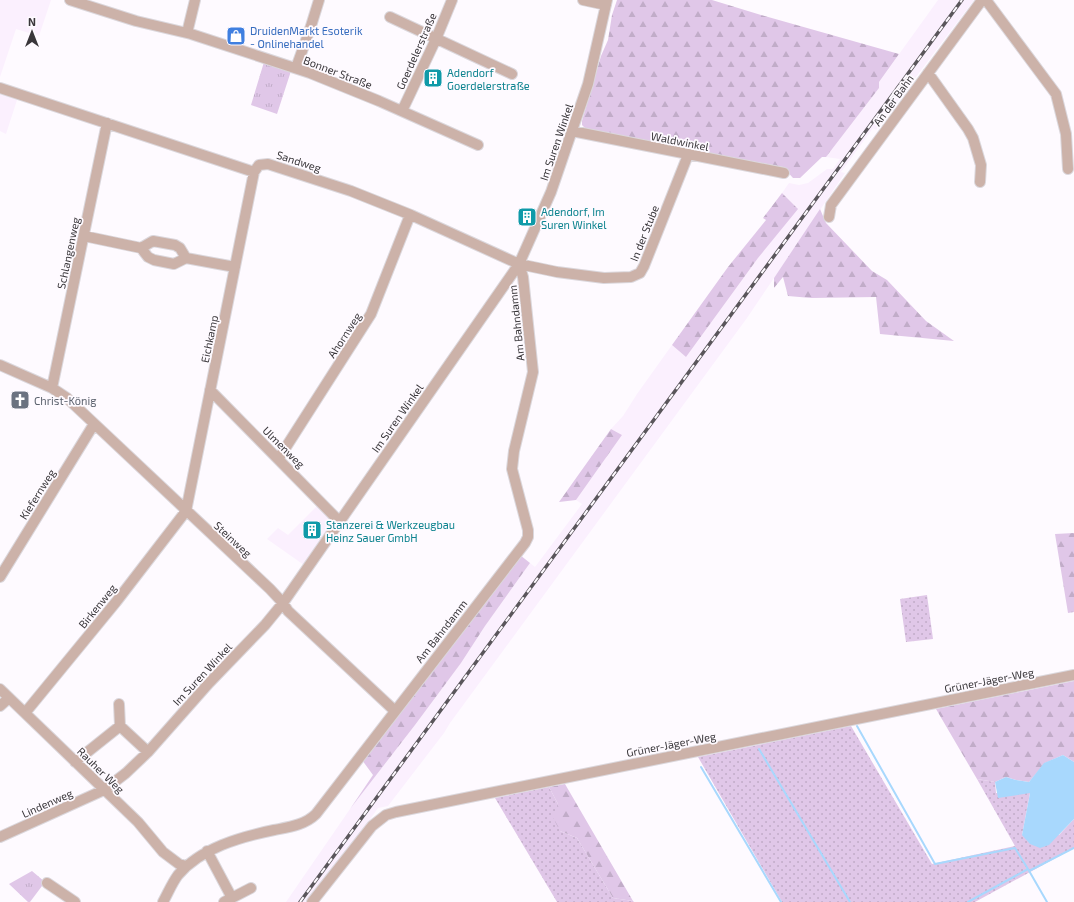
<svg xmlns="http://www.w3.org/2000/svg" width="1074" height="902" font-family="'Exo 2',sans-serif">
  <defs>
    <pattern id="grass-dots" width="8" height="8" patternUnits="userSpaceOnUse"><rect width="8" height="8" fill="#e0c7e8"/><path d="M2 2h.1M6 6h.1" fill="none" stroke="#c1acc8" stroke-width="1.8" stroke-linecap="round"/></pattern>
    <pattern id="forest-firs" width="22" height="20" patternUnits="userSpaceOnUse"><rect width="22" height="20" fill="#e0c7e8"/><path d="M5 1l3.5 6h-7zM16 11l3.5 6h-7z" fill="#c1acc8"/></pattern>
    <pattern id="park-tufts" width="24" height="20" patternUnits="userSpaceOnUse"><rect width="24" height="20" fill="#e0c7e8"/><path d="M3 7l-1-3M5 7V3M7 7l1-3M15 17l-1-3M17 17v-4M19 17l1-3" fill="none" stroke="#c1acc8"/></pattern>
  </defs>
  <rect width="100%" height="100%" fill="#fefaff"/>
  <path fill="#fbf0fe" d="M0,0H51L39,36L16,29L0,77Z
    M938,0H974L876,130L873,128L841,172L845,173L747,318L450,723L444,733L388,806L378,808L352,845L308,902H286L350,809L415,725L461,663L485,626L530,563L535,567L582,504L576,500L622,435L611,429L623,416L637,394L672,345L686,357L758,258L797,208L782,193L789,183L799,185L808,183L827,169H833L840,159L826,157L879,88V82Z
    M0,94L17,100L6,134L0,131Z
    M318,505L332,519V526L304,565L267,539L278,528L288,535Z"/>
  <path fill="url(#grass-dots)" d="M927,595L933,639L906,642L900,599Z
    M851,726L932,864L1015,846L977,779L995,782L996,793H1030L1022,835H1059L1074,819V848L975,902H782L698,757Z
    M549,787L558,804L560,831L577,838L613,898L633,901L634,902H557L495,798Z"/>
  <path fill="url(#forest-firs)" d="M617,0H712L761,15L899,54L879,82V88L826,157H822L800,178H793L783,167L587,130L582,125V121L601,56L608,40L612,15Z
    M782,193L798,209L758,258L686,357L672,345L728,267L766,220L763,218Z
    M820,209L826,223L872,271L887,280L926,321L954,341L880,334L876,297L811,298L788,296L783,277L774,288V278Z
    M611,429L622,435L576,500L559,502Z
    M1074,533V612L1068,613L1055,534Z
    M520,555L530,563L485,626L461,663L415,725L350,809L373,775L362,760Z
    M1074,681V762L1063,755L1045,763L1029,782L1016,780L1006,777L995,782L977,779L936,709Z
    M565,784L633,901L613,898L577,838L560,831L552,816L558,811V804L549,787Z"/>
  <path fill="url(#park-tufts)" d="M264,62L291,71L277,114L251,105Z
    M32,871L45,882L30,902H28L9,884Z"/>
  <path fill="#a8d8fd" d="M1063,755L1074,762V819L1049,845L1040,848L1030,844L1022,835L1030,793L998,798L995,782L1006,777L1016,780L1029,782L1044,763Z"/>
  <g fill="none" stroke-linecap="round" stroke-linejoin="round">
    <path stroke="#a8d8fd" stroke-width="2" d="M857,726L935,864L1015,848L1028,869
      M759,749L850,902
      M701,767L781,902
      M1029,871L1074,848
      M968,902L1028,869L1047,902"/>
    <defs>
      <path id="minor" d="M70,0L136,21L191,34L310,73L379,101L478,145
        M583,0L606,5
        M986,0L1056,94L1066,134L1068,169
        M390,17L512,74
        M187,33L195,0
        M296,68L311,26L319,0
        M928,73L968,129L973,138L981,165L980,182
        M0,88L254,172L259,165L268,164L351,191L411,215L519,264L557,272L604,278L631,277L640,273L644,266L688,155
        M402,111L436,39L452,0
        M572,131L784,173
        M829,217L831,205L982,0
        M84,236L141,248L148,257L154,260L174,264L186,258L235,267
        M141,248L153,241L175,245L180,248L186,258
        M0,365L52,388L67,398L270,589L283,603L288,611L395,711
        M52,388L107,123
        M210,390L340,522
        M279,458L371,314L410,215
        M0,577L94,424
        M0,689L138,822L163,852L179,864L186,866
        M119,704L120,726L148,752
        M0,706L9,698
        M25,713L116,602L186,511L254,172
        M75,762L120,726
        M0,837L104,790L126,773L148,752L209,683L265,625L283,603L519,264L551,192L588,84L607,0
        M207,851L232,898
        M47,883L75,902
        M163,902C168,893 172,883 178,875C201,848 240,837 274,830C289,827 305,825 316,814L525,543L528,537V530L512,469L514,451L533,372L523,277L519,264
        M224,902L251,888
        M312,902L372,826L386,815L396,812L1074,675"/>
    </defs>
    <use href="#minor" stroke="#dbd7dc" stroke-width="12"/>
    <use href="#minor" stroke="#ccb2a9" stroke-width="10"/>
    <defs>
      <path id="rail" d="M300,902L962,0"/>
    </defs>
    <use href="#rail" stroke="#5a565b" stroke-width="3.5"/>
    <use href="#rail" stroke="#fefaff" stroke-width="2" stroke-dasharray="6" stroke-linecap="butt"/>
  </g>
  <defs>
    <symbol id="shop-square" viewBox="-11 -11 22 22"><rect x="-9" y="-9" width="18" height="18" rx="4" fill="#3f7fe0" stroke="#fefaff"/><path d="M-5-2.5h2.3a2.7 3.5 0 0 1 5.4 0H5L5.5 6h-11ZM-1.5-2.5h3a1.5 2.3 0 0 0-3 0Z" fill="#fff"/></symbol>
    <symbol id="building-square" viewBox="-11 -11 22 22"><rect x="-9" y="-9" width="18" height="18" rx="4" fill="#0f9aa8" stroke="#fefaff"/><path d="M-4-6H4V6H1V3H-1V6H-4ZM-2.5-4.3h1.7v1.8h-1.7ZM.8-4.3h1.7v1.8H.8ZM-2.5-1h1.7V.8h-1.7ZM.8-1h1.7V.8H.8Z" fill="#fff"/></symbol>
    <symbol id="church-square" viewBox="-11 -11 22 22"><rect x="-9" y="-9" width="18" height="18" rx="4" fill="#6b7280" stroke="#fefaff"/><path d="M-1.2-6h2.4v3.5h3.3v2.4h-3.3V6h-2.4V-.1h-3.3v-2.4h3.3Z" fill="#fff"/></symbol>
  </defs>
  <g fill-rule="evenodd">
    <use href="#shop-square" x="225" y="25" width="22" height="22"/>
    <use href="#building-square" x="422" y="67" width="22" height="22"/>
    <use href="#building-square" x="516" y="206" width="22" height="22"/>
    <use href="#church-square" x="9" y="389" width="22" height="22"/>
    <use href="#building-square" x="301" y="519" width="22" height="22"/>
  </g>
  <g text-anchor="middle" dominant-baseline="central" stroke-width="3.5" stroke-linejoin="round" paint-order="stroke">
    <g font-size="11" fill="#366cbe" stroke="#fefaff" text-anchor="start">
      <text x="250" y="30">DruidenMarkt Esoterik<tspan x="250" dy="13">- Onlinehandel</tspan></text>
    </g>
    <g font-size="11" fill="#39363a" stroke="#fefaff">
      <text transform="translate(416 51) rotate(-66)">Goerdelerstraße</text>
      <text transform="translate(338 72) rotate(21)">Bonner Straße</text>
      <text transform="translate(893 100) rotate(-54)">An der Bahn</text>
      <text transform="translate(680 141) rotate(11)">Waldwinkel</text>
      <text transform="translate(556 142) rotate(-71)">Im Suren Winkel</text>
      <text transform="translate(299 161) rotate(18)">Sandweg</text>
      <text transform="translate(644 233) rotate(-68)">In der Stube</text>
      <text transform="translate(68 253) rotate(-78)">Schlangenweg</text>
      <text transform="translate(516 323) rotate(-96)">Am Bahndamm</text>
      <text transform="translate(344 335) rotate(-57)">Ahornweg</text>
      <text transform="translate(209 339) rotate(-78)">Eichkamp</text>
      <text transform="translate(397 418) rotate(-55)">Im Suren Winkel</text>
      <text transform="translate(284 447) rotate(45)">Ulmenweg</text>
      <text transform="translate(37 494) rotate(-58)">Kiefernweg</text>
      <text transform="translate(233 539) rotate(43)">Steinweg</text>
      <text transform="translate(97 606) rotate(-51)">Birkenweg</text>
      <text transform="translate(441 631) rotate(-52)">Am Bahndamm</text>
      <text transform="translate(202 674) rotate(-47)">Im Suren Winkel</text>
      <text transform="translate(989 680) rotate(-11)">Grüner-Jäger-Weg</text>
      <text transform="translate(671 744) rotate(-11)">Grüner-Jäger-Weg</text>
      <text transform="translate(101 770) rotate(44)">Rauher Weg</text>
      <text transform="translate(47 803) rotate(-24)">Lindenweg</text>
    </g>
    <g font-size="11" fill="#0d838f" stroke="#fefaff" text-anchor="start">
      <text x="447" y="72">Adendorf<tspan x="447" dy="13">Goerdelerstraße</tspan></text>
      <text x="541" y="211">Adendorf, Im<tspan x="541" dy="13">Suren Winkel</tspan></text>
      <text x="326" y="524">Stanzerei &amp; Werkzeugbau<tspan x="326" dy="13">Heinz Sauer GmbH</tspan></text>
    </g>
    <g font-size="11" fill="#5b616d" stroke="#fefaff" text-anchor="start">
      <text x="34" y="400">Christ-König</text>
    </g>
  </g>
  <g transform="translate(32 32)" stroke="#fefaff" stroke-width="3" paint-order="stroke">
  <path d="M0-3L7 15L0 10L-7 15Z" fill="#39363a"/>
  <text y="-6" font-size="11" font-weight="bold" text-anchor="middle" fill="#39363a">N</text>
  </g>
</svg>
